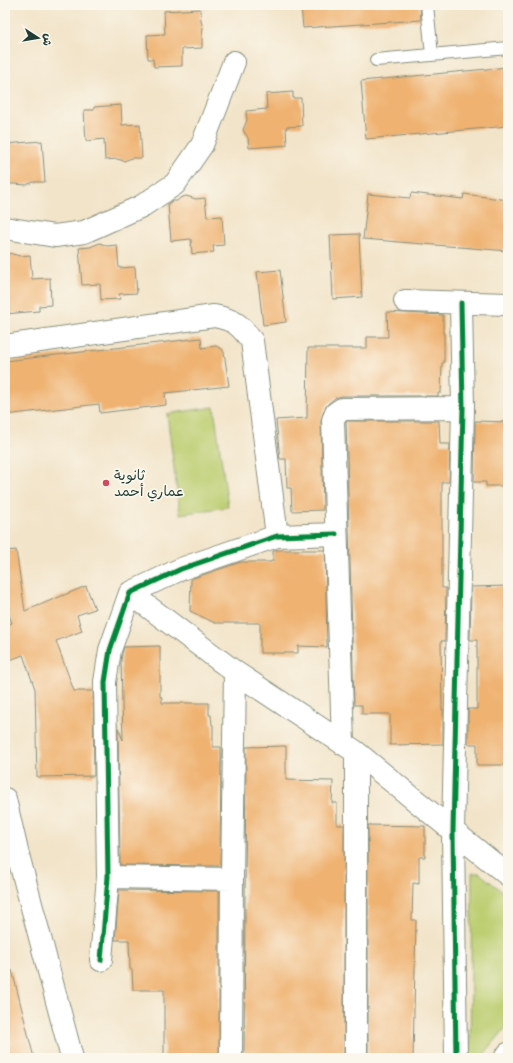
<svg xmlns="http://www.w3.org/2000/svg" width="513" height="1063" font-family="Sriracha,'Playpen Sans Arabic',sans-serif">
  <rect width="100%" height="100%" fill="#fbf7ec"/>
  <filter id="ink" filterUnits="userSpaceOnUse"><feTurbulence type="fractalNoise" baseFrequency=".025" numOctaves="2"/><feDisplacementMap in="SourceGraphic" scale="8" xChannelSelector="R" yChannelSelector="G"/><feConvolveMatrix kernelMatrix="1 2 1 2 8 2 1 2 1" color-interpolation-filters="sRGB"/></filter>
  <filter id="wash" filterUnits="userSpaceOnUse"><feTurbulence type="fractalNoise" baseFrequency=".012" numOctaves="4" result="noise"/><feDisplacementMap in="SourceGraphic" scale="16" xChannelSelector="R" yChannelSelector="G"/><feGaussianBlur stdDeviation="0.9" result="paint"/><feColorMatrix in="noise" values="0 0 0 0 0 0 0 0 0 0 0 0 0 0 0 0 0 1.4 0 .05"/><feComposite in="paint" operator="in"/></filter>
  <g filter="url(#wash)">
    <rect width="100%" height="100%" fill="#f2e4c9"/>
    <path fill="#bcce71" stroke="#6e8652" d="M214,407L228,507L180,514L167,414Z
      M472,873H479L508,896V1025L481,1058H470Z"/>
    <g id="blocks">
      <path fill="#efb271" d="M301,5H420L421,20L303,28Z
        M200,9L201,21L203,28L202,36V48L182,49V66L154,67L153,59H148L147,35L165,34L164,11Z
        M508,67V126L366,139L361,81Z
        M293,92V98H301L302,126L286,127L287,145L249,148L248,138L243,130L247,120L246,111L267,109L266,94Z
        M121,105L122,125L140,124L142,158H132L124,161L117,159L105,160L104,139L86,141L84,110H94V107Z
        M42,141L45,182H33L26,185L15,184H5V144Z
        M411,193L463,199L464,194L508,200V251L363,239L368,194L410,198Z
        M186,196L196,199L205,198L207,217L222,216L224,245L213,246L214,252L192,254L191,239L171,241L168,204L172,201H177L180,198Z
        M359,234L362,297L333,299L330,235Z
        M100,243L107,246L117,245L119,268L135,267L137,293L119,294L120,299L101,300L100,284L82,285L79,248L90,247Z
        M5,252L20,256L30,255L32,279L50,278L51,305L39,306V311L5,314Z
        M280,270L286,322L263,325L257,272Z
        M387,312L443,315V334H444V363H442L441,393H438V396H342L335,398L329,403L325,408L321,420L323,510L292,511L291,488H287L286,459H280L276,420L307,418L308,348H367V337H388Z
        M201,338L202,348L216,346L222,349L224,352L229,386L165,393L166,405L100,413L99,404L5,415V361Z
        M346,421H439L440,444H450L449,482H442V588H446L445,641H441L442,710L443,709V744L390,745V714H362V705H354Z
        M475,421L508,422V486H486V482H474Z
        M16,550L25,611L86,586L95,609L77,615L82,631L56,641L74,691H93L94,776L37,777L35,689L23,655L5,662V625L12,623L8,612H5V551Z
        M276,550H325L327,647L298,646V653H260V623H215L190,611L191,579L241,562H271V561H273V551Z
        M508,586V765H477V744H468V709H477V640H470L471,587Z
        M160,646V697H162V703H209V715H211L212,725H213V747H221L220,866L120,865L118,728L123,740L121,661L122,653L124,647Z
        M286,746V780L333,781L332,803H337V825H344V1058H244L246,747Z
        M368,825L425,826V857H419V884L413,883L412,920H416L413,1058H368Z
        M119,890L219,891V1058H164V990H133L132,970L130,969L129,940H115Z
        M12,970L34,1058H5V971Z"/>
    </g>
  </g>
  <g filter="url(#ink)">
    <use href="#blocks" fill-opacity="0" stroke="#88907e" stroke-width="1"/>
    <g fill="none" stroke-linecap="round" stroke-linejoin="round">
      <defs>
        <path id="service" d="M427,5L432,55
          M376,60L508,48"/>
        <path id="minor" d="M5,228L55,236L84,232L142,206L175,184L202,145L234,62
          M405,301L508,304
          M5,346L214,316C235,320 239,324 252,341L277,536
          M130,593L235,672L356,752L453,831L508,875
          M343,744L333,420L336,413L342,409L463,408
          M5,799L17,851L72,1058
          M108,877L232,879
          M101,960L108,877L105,682L110,650L130,593L181,569L277,536L336,534
          M231,1058L232,879L235,672
          M356,1058V752
          M456,1058L453,831L463,408L461,303
          M505,1058L508,1054"/>
      </defs>
      <use href="#service" stroke="#88907e" stroke-width="14"/>
      <use href="#minor" stroke="#88907e" stroke-width="24"/>
      <use href="#service" stroke="#fff" stroke-width="12"/>
      <use href="#minor" stroke="#fff" stroke-width="22"/>
      <defs>
        <path id="cycleway" d="M101,960L108,877L105,682L110,650L130,593L181,569L277,536L336,534
          M456,1058L453,831L463,408L461,303"/>
      </defs>
      <use href="#cycleway" stroke="#fbf7ec" stroke-width="8"/>
      <use href="#cycleway" stroke="#00873e" stroke-width="5"/>
    </g>
  </g>
  <circle fill="#d1495b" stroke="#fbf7ec" stroke-width="1.5" cx="106" cy="483" r="4"/>
  <g text-anchor="middle" dominant-baseline="central" stroke-width="3.5" stroke-linejoin="round" paint-order="stroke">
    <g font-size="14" fill="#1f3d34" stroke="#fbf7ec" text-anchor="start">
      <text x="114" y="475">ثانوية<tspan x="114" dy="16">عماري أحمد</tspan></text>
    </g>
  </g>
  <rect width="513" height="1063" fill="none" stroke="#fbf7ec" stroke-width="20"/>
  <g transform="translate(38 38) rotate(102)" stroke="#fbf7ec" stroke-width="3" paint-order="stroke">
  <path d="M0-3L7 15L0 10L-7 15Z" fill="#1f3d34"/>
  <text y="-6" font-size="11" font-weight="bold" text-anchor="middle" fill="#1f3d34">ش</text>
  </g>
</svg>
